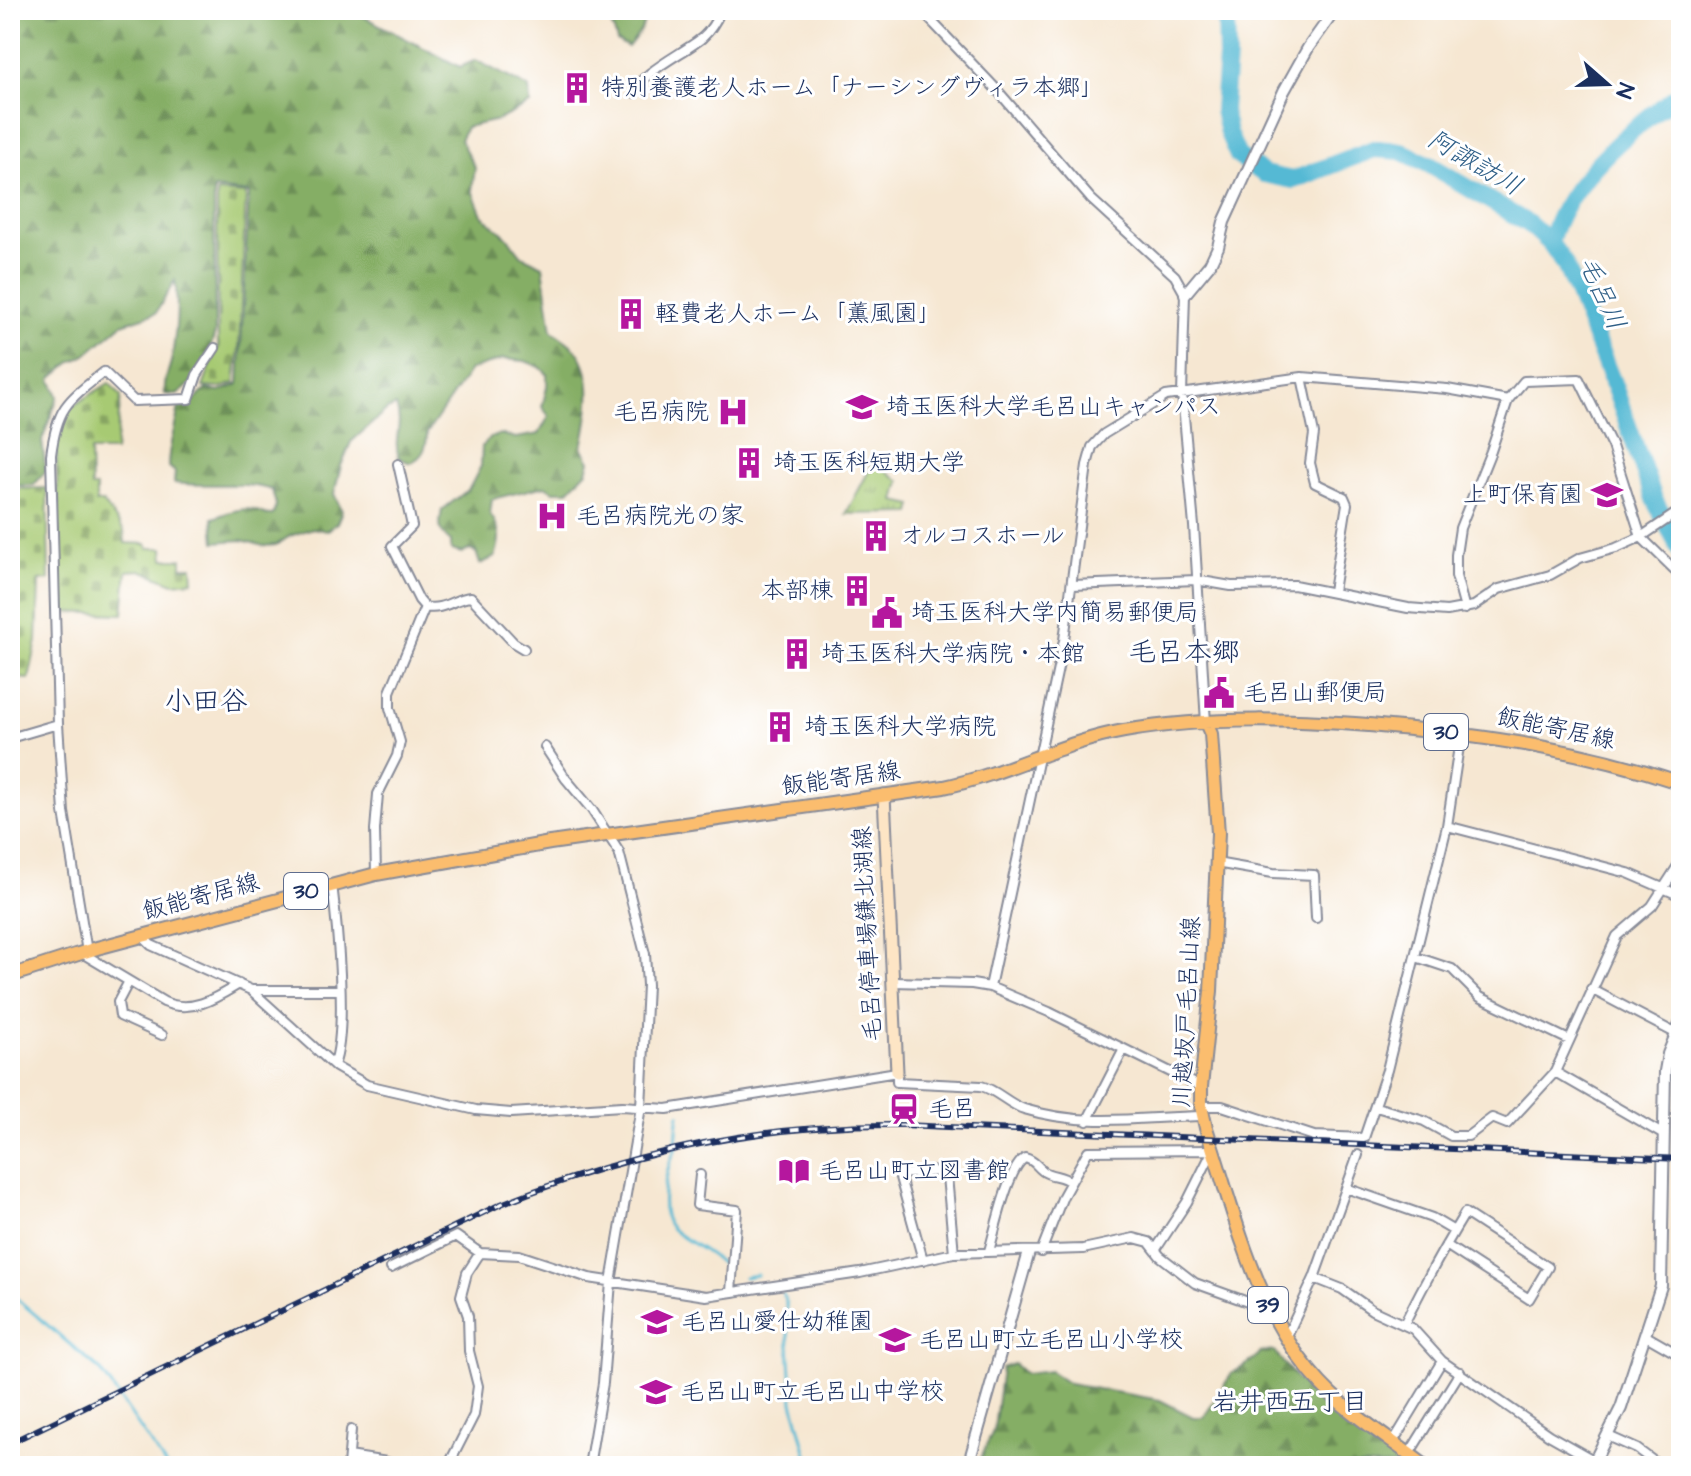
<svg xmlns="http://www.w3.org/2000/svg" width="1691" height="1476" font-family="'Architects Daughter','Klee One',sans-serif">
  <defs>
    <pattern id="forest-firs" width="22" height="20" patternUnits="userSpaceOnUse" patternTransform="scale(2)"><rect width="22" height="20" fill="#85ae65"/><path d="M5 1l3.5 6h-7zM16 11l3.5 6h-7z" fill="#6c8e56"/></pattern>
    <pattern id="cemetery-stones" width="16" height="16" patternUnits="userSpaceOnUse" patternTransform="scale(2)"><rect width="16" height="16" fill="#a7ca73"/><path d="M2 7V4a2 2 0 0 1 4 0v3zM10 15v-3a2 2 0 0 1 4 0v3z" fill="#87a462"/></pattern>
    <pattern id="park-tufts" width="24" height="20" patternUnits="userSpaceOnUse" patternTransform="scale(2)"><rect width="24" height="20" fill="#a7ca73"/><path d="M3 7l-1-3M5 7V3M7 7l1-3M15 17l-1-3M17 17v-4M19 17l1-3" fill="none" stroke="#87a462"/></pattern>
  </defs>
  <rect width="100%" height="100%" fill="#fff"/>
  <filter id="ink" filterUnits="userSpaceOnUse"><feTurbulence type="fractalNoise" baseFrequency=".0125" numOctaves="2"/><feDisplacementMap in="SourceGraphic" scale="16" xChannelSelector="R" yChannelSelector="G"/><feConvolveMatrix kernelMatrix="1 2 1 2 8 2 1 2 1" color-interpolation-filters="sRGB"/></filter>
  <filter id="wash" filterUnits="userSpaceOnUse"><feTurbulence type="fractalNoise" baseFrequency=".006" numOctaves="4" result="noise"/><feDisplacementMap in="SourceGraphic" scale="32" xChannelSelector="R" yChannelSelector="G"/><feGaussianBlur stdDeviation="1.8" result="paint"/><feColorMatrix in="noise" values="0 0 0 0 0 0 0 0 0 0 0 0 0 0 0 0 0 1.4 0 .05"/><feComposite in="paint" operator="in"/></filter>
  <g filter="url(#wash)">
    <rect width="100%" height="100%" fill="#f6e7d2"/>
    <path fill="url(#forest-firs)" stroke="#506e62" stroke-width="2" d="M10,10H351L460,67L476,60L529,88L530,104L498,120L466,127L460,140L475,168L472,190L482,215L507,237L522,256L543,266L552,331C560,337 571,343 577,351C597,377 588,419 582,447L590,461L587,471L568,491H553L545,486L492,499L490,514C501,529 501,539 495,557L480,564L476,552L469,550L462,553L451,550V542C438,532 439,525 442,510L469,489L481,466L482,446L490,438L500,434L516,438L539,434L549,416L542,407L547,387V374L540,367L525,361L503,359L470,370L427,433C427,448 423,457 410,463L399,458C392,437 404,427 396,406L387,410L351,442L341,466L334,494L342,511L337,523L327,531L313,528L290,536L276,545L264,546L242,540L215,542L213,518C225,514 241,507 254,510C262,512 263,516 273,515L276,505L272,490C241,480 207,488 174,483L175,472L168,466C168,445 176,427 179,406L193,402L206,389L219,392L239,384L249,193L214,189L215,333C208,358 199,380 177,395L165,394C163,381 170,369 172,357C176,331 179,305 175,280L156,313L122,324L86,355L70,363L51,379L58,396L42,441L46,471L34,485L10,486Z
      M588,10H649L641,30L628,47L617,41C609,12 606,25 588,10Z
      M1274,1351C1310,1399 1355,1432 1403,1466H977L994,1429L1002,1368L1014,1364L1025,1374L1050,1371L1069,1384L1160,1400L1193,1417H1204L1232,1373L1245,1366L1262,1352Z"/>
    <path fill="url(#cemetery-stones)" stroke="#617c68" stroke-width="2" d="M217,192L246,194L239,348L235,383L220,388L203,387L218,346Z
      M109,383L121,396L115,451H90L91,487H96V502H103L124,531L125,543L147,544L148,548H163L164,559H182V567H192L193,581L173,583L141,570L127,571L123,614L61,612L56,438L65,411Z
      M47,488L49,580L39,581L37,641L29,679L17,678L10,688V489Z"/>
    <path fill="url(#park-tufts)" stroke="#617c68" stroke-width="2" d="M874,461L900,481L895,501L913,505L911,513L846,514Z"/>
    <g fill="none" stroke-linecap="round" stroke-linejoin="round">
      <path stroke="#55b9d4" stroke-width="3" d="M679,1114C677,1124 677,1134 676,1144C676,1151 672,1156 670,1162C665,1179 658,1214 671,1228C685,1242 707,1249 721,1264
        M744,1277L757,1275
        M10,1293L101,1371L166,1466
        M783,1294L786,1303L793,1402L810,1466"/>
      <path stroke="#55b9d4" stroke-width="18" d="M1226,10L1227,57L1223,110L1228,133L1238,156L1264,174L1293,180L1374,149L1401,151L1430,165L1529,224L1550,243L1564,263L1577,292L1613,383L1654,499L1681,552
        M1550,243C1565,182 1631,128 1681,93"/>
    </g>
  </g>
  <g filter="url(#ink)">
    <g fill="none" stroke-linecap="round" stroke-linejoin="round">
      <defs>
        <path id="minor" d="M921,10L998,91L1091,199L1175,276L1185,294L1182,394L1194,526L1206,723
          M635,93C637,74 688,51 703,37C711,30 717,19 721,10
          M1302,377L1314,434L1310,463L1315,483L1344,497L1347,504L1333,591
          M398,464L412,526L392,546L419,600L425,607C444,611 454,598 471,597L514,643L524,649
          M1073,585L1196,580L1231,586L1294,585L1408,608L1447,611L1474,606L1499,589L1550,575L1580,558L1616,548L1641,537L1681,510
          M1465,609L1456,576V555L1460,528L1491,451L1508,400
          M10,738L58,724
          M545,747L566,779L592,810L619,852L645,954L647,985L641,1107L611,1282L603,1383L589,1466
          M1447,826L1628,873L1681,896
          M1216,863L1273,873L1314,875L1316,918
          M376,874L375,830L378,794L397,756L400,742L390,708V692L425,607
          M332,884C337,924 348,1030 334,1065
          M142,936L151,945L251,990L336,1067L367,1085L476,1110L511,1113L622,1106L667,1109L897,1072V1082L981,1086C997,1090 1008,1104 1024,1109C1087,1128 1140,1117 1203,1116
          M87,952L64,812L58,724L51,455C57,407 67,401 104,372L134,401L189,399L197,375L215,348
          M82,953L164,1002C192,1014 216,998 239,984
          M1416,957L1452,969L1480,997L1569,1040
          M129,981L118,1002L120,1016L162,1035
          M893,982L972,984L990,987L1049,1012L1201,1087
          M990,987L1064,640L1087,465L1092,447L1104,434L1166,396L1302,377L1447,389L1508,400L1524,381L1579,379L1612,446L1641,537L1681,576
          M1591,989L1675,1033
          M252,990H339
          M1555,1072L1664,1135
          M1201,1106H1222L1314,1136L1364,1138L1387,1070L1447,826L1461,733
          M1376,1107L1424,1121L1451,1136H1468L1492,1118L1507,1124L1555,1072L1617,936L1652,906L1681,861
          M1087,1121L1124,1049
          M700,1175L697,1205L737,1210L731,1292
          M1346,1188L1432,1218L1454,1231
          M989,1251C995,1231 1008,1167 1025,1158C1036,1161 1035,1165 1043,1171C1051,1177 1062,1175 1070,1182
          M1041,1252L1063,1196L1088,1151L1213,1150L1187,1202L1156,1249
          M923,1260L899,1174L941,1171L947,1176L954,1253
          M391,1268L456,1236L480,1253
          M1314,1278L1342,1289L1372,1310L1413,1329L1442,1361L1549,1435L1595,1461
          M1404,1324C1423,1286 1443,1249 1465,1213L1548,1267L1529,1299L1446,1245
          M1646,1336L1681,1356
          M1286,1338L1314,1278L1358,1155
          M1608,1436L1637,1449L1660,1466
          M1393,1442L1442,1361
          M1409,1454L1460,1372
          M349,1456L387,1462
          M348,1466L351,1430
          M448,1466L474,1415L478,1386L469,1351L468,1316L461,1296L467,1273L480,1253L519,1255L589,1278L706,1296L860,1273L954,1253L1083,1249L1134,1238L1149,1242L1160,1256L1195,1283L1270,1310"/>
        <path id="tertiary" d="M1185,294L1210,264L1218,247L1224,222L1284,91L1308,48L1335,10
          M968,1466L1029,1252
          M1592,1466L1621,1408L1661,1286L1665,1071L1668,1054L1681,1022"/>
        <path id="secondary" d="M884,795L897,1072"/>
        <path id="primary" d="M1206,723L1211,734L1218,833L1211,991L1201,1087V1106L1206,1128C1238,1224 1261,1336 1342,1404C1368,1426 1398,1445 1425,1466
          M10,976L97,948L376,874L550,843L944,787C1006,774 1062,742 1124,731C1211,716 1302,719 1390,727C1490,736 1586,751 1681,783"/>
      </defs>
      <use href="#minor" stroke="#888b98" stroke-width="12"/>
      <use href="#tertiary" stroke="#888b98" stroke-width="14"/>
      <use href="#secondary" stroke="#888b98" stroke-width="15"/>
      <use href="#primary" stroke="#888b98" stroke-width="16"/>
      <use href="#minor" stroke="#fff" stroke-width="8"/>
      <use href="#tertiary" stroke="#fff" stroke-width="10"/>
      <use href="#secondary" stroke="#fde5c5" stroke-width="11"/>
      <use href="#primary" stroke="#fbbd6e" stroke-width="12"/>
      <defs>
        <path id="rail" d="M10,1443L501,1204C630,1152 763,1123 903,1125L1681,1159"/>
      </defs>
      <use href="#rail" stroke="#1b2f5e" stroke-width="6"/>
      <use href="#rail" stroke="#fff" stroke-width="3" stroke-dasharray="9" stroke-linecap="butt"/>
    </g>
  </g>
  <defs>
    <symbol id="building-bare" viewBox="-9 -9 18 18"><path d="M-4-6H4V6H1V3H-1V6H-4ZM-2.5-4.3h1.7v1.8h-1.7ZM.8-4.3h1.7v1.8H.8ZM-2.5-1h1.7V.8h-1.7ZM.8-1h1.7V.8H.8Z" fill="#b5179e" stroke="#fff" stroke-width="2.5" paint-order="stroke"/></symbol>
    <symbol id="university-bare" viewBox="-9 -9 18 18"><path d="M0-5L7-2L0 1L-7-2ZM-4 1L0 2.5L4 1V4Q0 6-4 4Z" fill="#b5179e" stroke="#fff" stroke-width="2.5" paint-order="stroke"/></symbol>
    <symbol id="hospital-bare" viewBox="-9 -9 18 18"><path d="M-5-5h3v3.5h4V-5h3V5h-3V1.5h-4V5h-3Z" fill="#b5179e" stroke="#fff" stroke-width="2.5" paint-order="stroke"/></symbol>
    <symbol id="school-bare" viewBox="-9 -9 18 18"><path d="M0-5L7-2L0 1L-7-2ZM-4 1L0 2.5L4 1V4Q0 6-4 4Z" fill="#b5179e" stroke="#fff" stroke-width="2.5" paint-order="stroke"/></symbol>
    <symbol id="civic-bare" viewBox="-9 -9 18 18"><path d="M-.6-6.5H3V-4.5H.6V-3L4-1V1h2V6H-6V1h2V-1L-.6-3ZM-1.2 2.5V6h2.4V2.5Z" fill="#b5179e" stroke="#fff" stroke-width="2.5" paint-order="stroke"/></symbol>
    <symbol id="station-bare" viewBox="-9 -9 18 18"><path d="M-3-6H3Q5-6 5-4V2Q5 4 3 4L4.5 6H3L1.5 4h-3L-3 6H-4.5L-3 4Q-5 4-5 2V-4Q-5-6-3-6ZM-3.5-4v3h7v-3ZM-3.5 1v1.5H-2V1ZM2 1v1.5H3.5V1Z" fill="#b5179e" stroke="#fff" stroke-width="2.5" paint-order="stroke"/></symbol>
    <symbol id="library-bare" viewBox="-9 -9 18 18"><path d="M-6-4Q-3-5.5-.7-3.5V5Q-3 3-6 4ZM6-4Q3-5.5 .7-3.5V5Q3 3 6 4Z" fill="#b5179e" stroke="#fff" stroke-width="2.5" paint-order="stroke"/></symbol>
  </defs>
  <g fill-rule="evenodd">
    <use href="#building-bare" x="555" y="66" width="44" height="44"/>
    <use href="#building-bare" x="609" y="292" width="44" height="44"/>
    <use href="#university-bare" x="840" y="385" width="44" height="44"/>
    <use href="#hospital-bare" x="711" y="390" width="44" height="44"/>
    <use href="#building-bare" x="727" y="441" width="44" height="44"/>
    <use href="#school-bare" x="1585" y="473" width="44" height="44"/>
    <use href="#hospital-bare" x="530" y="494" width="44" height="44"/>
    <use href="#building-bare" x="854" y="514" width="44" height="44"/>
    <use href="#building-bare" x="835" y="569" width="44" height="44"/>
    <use href="#civic-bare" x="865" y="591" width="44" height="44"/>
    <use href="#building-bare" x="775" y="632" width="44" height="44"/>
    <use href="#civic-bare" x="1197" y="671" width="44" height="44"/>
    <use href="#building-bare" x="758" y="705" width="44" height="44"/>
    <use href="#station-bare" x="882" y="1087" width="44" height="44"/>
    <use href="#library-bare" x="772" y="1149" width="44" height="44"/>
    <use href="#school-bare" x="635" y="1300" width="44" height="44"/>
    <use href="#school-bare" x="873" y="1318" width="44" height="44"/>
    <use href="#school-bare" x="634" y="1370" width="44" height="44"/>
  </g>
  <g text-anchor="middle" dominant-baseline="central" stroke-width="6" stroke-linejoin="round" paint-order="stroke">
    <g fill="#fff" stroke="#5f6d8e" stroke-width="2">
      <rect x="1424" y="714" width="44" height="36" rx="6"/>
      <rect x="284" y="873" width="44" height="36" rx="6"/>
      <rect x="1248" y="1287" width="40" height="36" rx="6"/>
    </g>
    <g font-size="22" font-weight="bold" fill="#1b2f5e">
      <text x="1446" y="732">30</text>
      <text x="306" y="891">30</text>
      <text x="1268" y="1305">39</text>
    </g>
    <g font-size="24" fill="#1b2f5e" stroke="#fff" text-anchor="start">
      <text x="601" y="88">特別養護老人ホーム「ナーシングヴィラ本郷」</text>
      <text x="655" y="314">軽費老人ホーム「薫風園」</text>
      <text x="886" y="407">埼玉医科大学毛呂山キャンパス</text>
      <text x="709" y="412" text-anchor="end">毛呂病院</text>
      <text x="773" y="463">埼玉医科短期大学</text>
      <text x="1583" y="495" text-anchor="end">上町保育園</text>
      <text x="576" y="516">毛呂病院光の家</text>
      <text x="900" y="536">オルコスホール</text>
      <text x="833" y="591" text-anchor="end">本部棟</text>
      <text x="911" y="613">埼玉医科大学内簡易郵便局</text>
      <text x="821" y="654">埼玉医科大学病院・本館</text>
      <text x="1243" y="693">毛呂山郵便局</text>
      <text x="804" y="727">埼玉医科大学病院</text>
      <text x="928" y="1109">毛呂</text>
      <text x="818" y="1171">毛呂山町立図書館</text>
      <text x="681" y="1322">毛呂山愛仕幼稚園</text>
      <text x="919" y="1340">毛呂山町立毛呂山小学校</text>
      <text x="680" y="1392">毛呂山町立毛呂山中学校</text>
    </g>
    <g font-size="24" fill="#1b2f5e" stroke="#fff">
      <text transform="translate(1556 729) rotate(12)">飯能寄居線</text>
      <text transform="translate(841 779) rotate(-8)">飯能寄居線</text>
      <text transform="translate(201 897) rotate(-15)">飯能寄居線</text>
      <text transform="translate(868 934) rotate(-93)">毛呂停車場鎌北湖線</text>
      <text transform="translate(1187 1012) rotate(-87)">川越坂戸毛呂山線</text>
    </g>
    <g font-size="26" font-style="italic" fill="#2f5f87" stroke="#fff">
      <text transform="translate(1475 163) rotate(30)">阿諏訪川</text>
      <text transform="translate(1602 293) rotate(66)">毛呂川</text>
    </g>
    <g font-size="26" fill="#1b2f5e" stroke="#fff">
      <text x="1290" y="1402">岩井西五丁目</text>
    </g>
    <g font-size="28" fill="#1b2f5e" stroke="#fff">
      <text x="1184" y="652">毛呂本郷</text>
      <text x="206" y="701">小田谷</text>
    </g>
  </g>
  <rect width="1691" height="1476" fill="none" stroke="#fff" stroke-width="40"/>
  <g transform="translate(1607 84) rotate(110)" stroke="#ffffff" stroke-width="6" paint-order="stroke">
  <path d="M0-6L14 30L0 20L-14 30Z" fill="#1b2f5e"/>
  <text y="-12" font-size="22" font-weight="bold" text-anchor="middle" fill="#1b2f5e">N</text>
  </g>
</svg>
